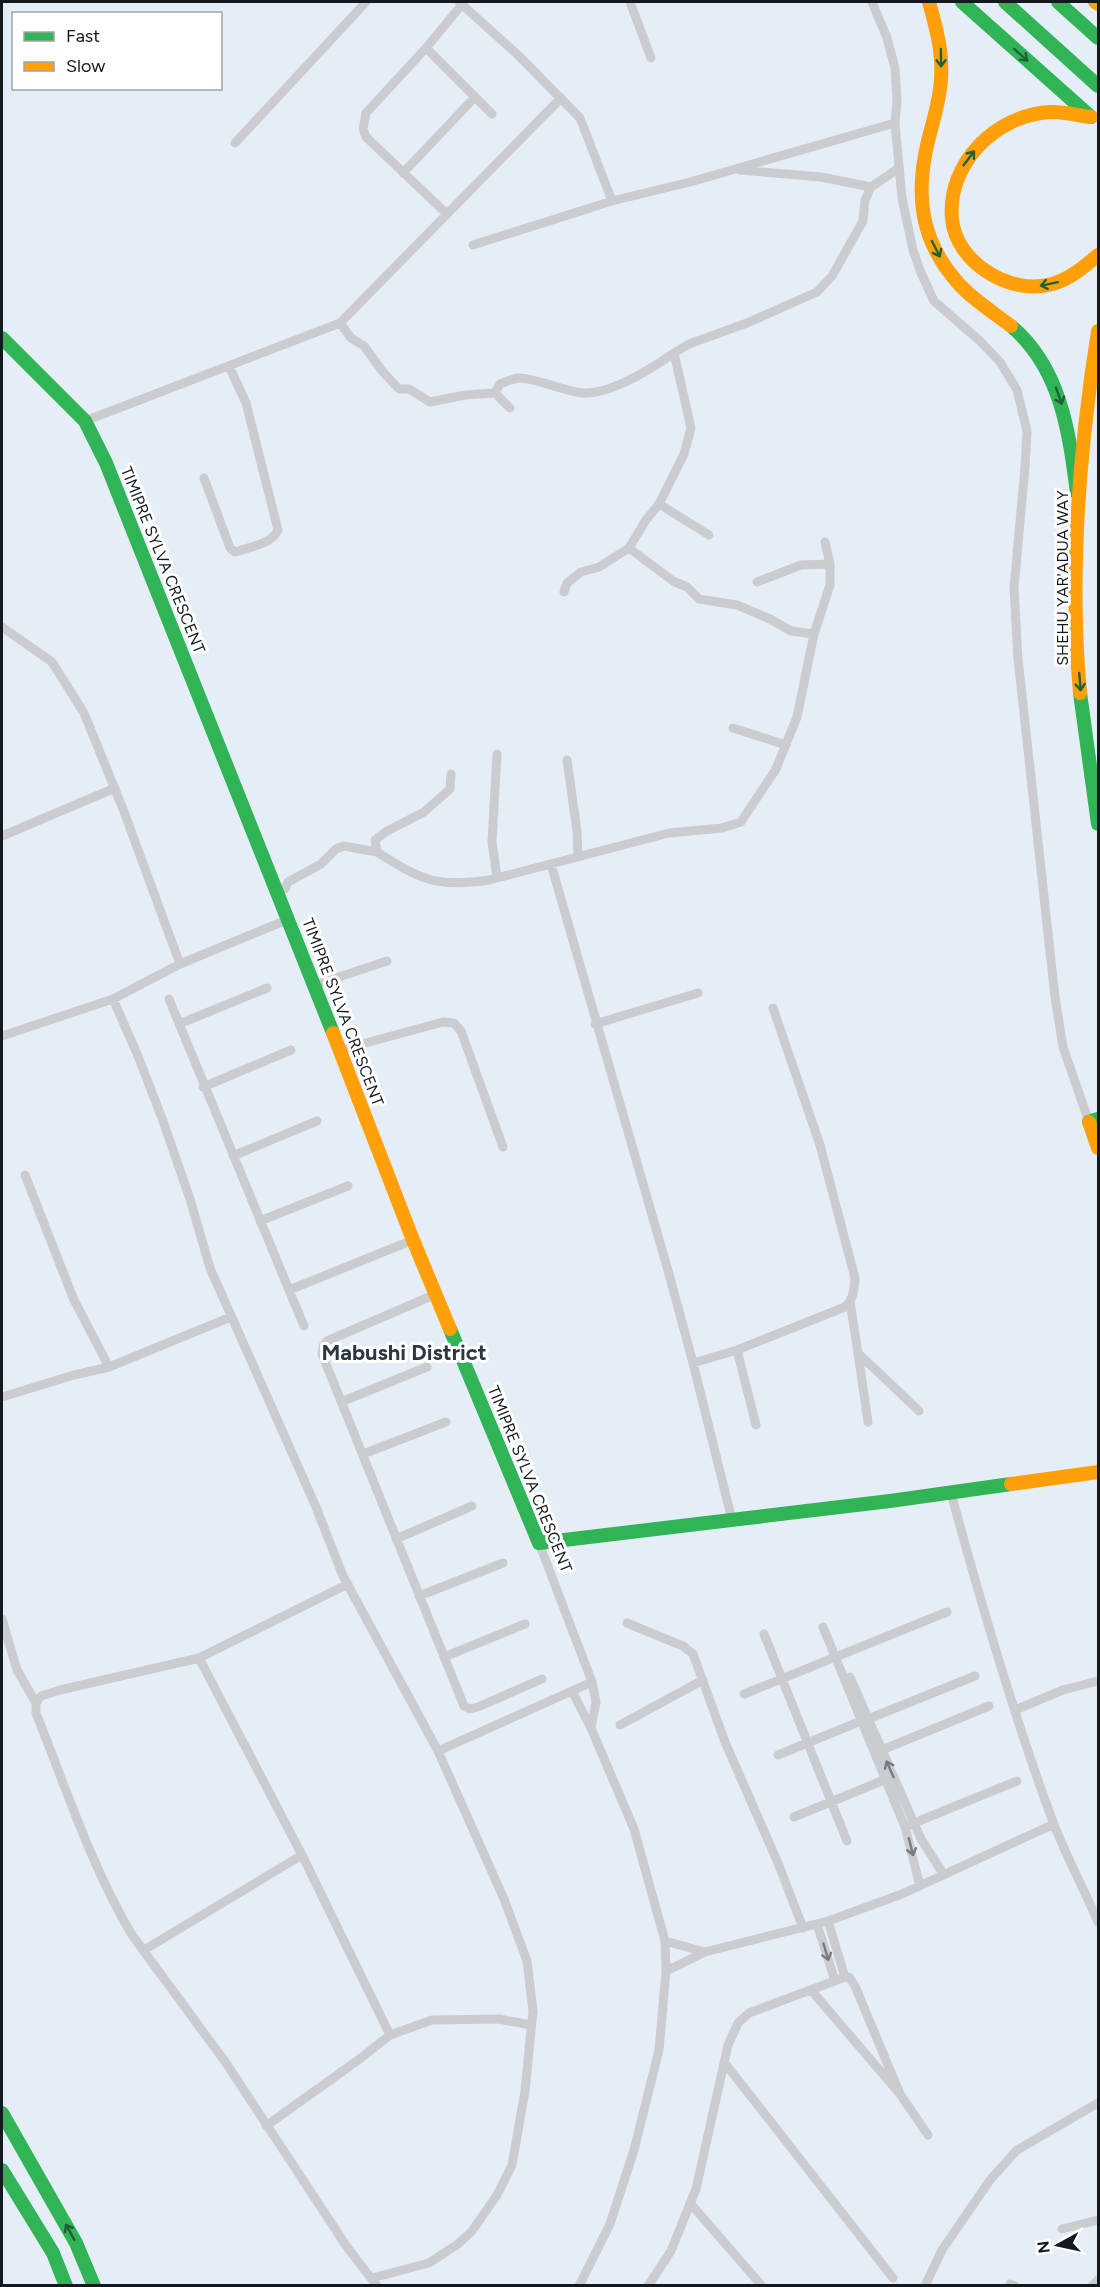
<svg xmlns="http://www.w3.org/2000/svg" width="1100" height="2287" font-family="Figtree,sans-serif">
  <rect width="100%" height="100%" fill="#e5eef7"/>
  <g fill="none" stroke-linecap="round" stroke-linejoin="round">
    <path stroke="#cbccd0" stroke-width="9" d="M459,2L518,55L580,118L612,201L690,182L895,123
      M630,2L651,58
      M872,2L887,38L895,68L897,100L895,123L902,198L913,250L921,273L934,301L980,341L1000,362L1017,390L1027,431L1025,467L1014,588L1018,659L1055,997L1063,1047L1089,1122
      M426,48L492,114
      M235,143L366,2
      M740,170L821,177L871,187
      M403,173L475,97
      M447,214L366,137L363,129L366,113L426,48L464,2
      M473,245L612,201
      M340,323L561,98
      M510,408L495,393L500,384C506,382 512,379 518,378C533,377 563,391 582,393C611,395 651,369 674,353
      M85,421L340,323L351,338L364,346L383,372L399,389H409L430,402L465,395L495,393
      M204,478L230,548L235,552C249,547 272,544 278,530L246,403L229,366
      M659,504L709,535
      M757,582L801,565L830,564
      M564,592L567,583L581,572L599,567L629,548L646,520L659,504L684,454L691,428L674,353L689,344L747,323L817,292L832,276L863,221L865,200L871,187L899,168
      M2,627L52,662L84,713L123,809L180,964
      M814,634L830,585V564L825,542
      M733,728L786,745
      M497,754L492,842L497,877
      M567,760L577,831L578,855
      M451,774L450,789L424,812L387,831L375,840L377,852C421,880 437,888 489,880L669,833L722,828L741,822L776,769L797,717L814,634L791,631L770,619L737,605L699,599L687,587L673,581L629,548
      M2,836L115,788
      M551,864L669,1274L693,1363L732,1520
      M278,891L285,889L288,882L321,864L336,849L344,846L377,852
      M315,985L387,961
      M113,999L138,1056L163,1121L190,1199L210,1268L316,1507L343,1576L438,1751L504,1899L527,1961L533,2011L525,2091L512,2165L497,2195L472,2231L458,2244L429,2263L372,2278
      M169,999L289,1290L413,1240
      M179,1024L267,988
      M595,1024L698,993
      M2,1036L113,999L180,964L289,919
      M340,1050L443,1022L454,1023L461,1031L503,1147
      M203,1087L291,1050
      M233,1156L317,1121
      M25,1175L74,1300L109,1367
      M260,1221L348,1186
      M289,1290L304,1326
      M436,1294L327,1341L323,1346L322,1354L464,1706L470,1709L478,1707L542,1679
      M850,1302L858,1353L919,1411
      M737,1350L756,1425
      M858,1353L868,1422
      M693,1363L737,1350L845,1307C854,1299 854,1289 855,1278L820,1145L773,1008
      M2,1397L74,1375L109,1367L231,1317
      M341,1402L427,1367
      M363,1454L446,1422
      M951,1493C981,1604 1013,1714 1053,1822C1066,1856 1084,1889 1098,1922
      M396,1539L472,1506
      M539,1543L592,1682L596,1702L591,1728
      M348,1584L199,1658L60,1690L41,1696L36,1703V1713C66,1788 91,1866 132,1935L226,2063L347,2247L377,2286
      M419,1596L503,1563
      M2,1619L17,1670L36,1703
      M627,1623L683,1646L693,1654L725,1742L778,1863L803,1928
      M823,1627L905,1827L920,1886
      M764,1634L847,1841
      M444,1657L525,1624
      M199,1658L302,1855L390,2035
      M850,1677L921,1839L944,1875
      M573,1693L591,1728L634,1829L665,1941L666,1971L659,2050L634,2150L610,2224L579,2286
      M744,1694L947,1612
      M1015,1710L1063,1690L1098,1681
      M868,1719L975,1676
      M620,1725L703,1680
      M882,1750L989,1706
      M438,1751L592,1682
      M778,1755L861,1721
      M794,1817L884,1780
      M909,1825L1017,1781
      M828,1921L845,1977
      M817,1924L835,1981
      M665,1941L705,1952
      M144,1950L302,1855
      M666,1971L705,1952L828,1921L902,1894L1054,1824
      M811,1990L900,2094L928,2135
      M724,2062L893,2278
      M266,2126L361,2058L390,2035L432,2020L499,2019L531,2025
      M690,2203L762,2286
      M1062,2229L1098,2220
      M1010,2284L1015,2286
      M648,2286L671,2251L696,2189L728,2045L738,2023L749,2013L845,1977H849L855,1986L900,2094
      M925,2286L942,2250L990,2180L1017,2150L1098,2103
      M1092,2286L1098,2280"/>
    <path stroke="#30b455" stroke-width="14" d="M962,2L1091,117
      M1005,2L1098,86
      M1058,2L1098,38
      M1011,326C1061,368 1069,432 1077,493
      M2,338L85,421L106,463L333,1033
      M1080,693L1098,824
      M1089,1122L1098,1119
      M450,1329L539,1543L890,1501L1011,1484
      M2,2113L76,2243L94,2286
      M2,2170L53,2253L66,2286"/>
    <path stroke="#ff9f0a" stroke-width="14" d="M929,2C936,27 943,52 941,79C940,100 933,121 928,141C915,195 920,240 958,283C973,300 993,312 1011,326
      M1095,2L1098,4
      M1091,117C1078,116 1064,111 1050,112C996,115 947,163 952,219C956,263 1011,296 1052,284C1070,279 1084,267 1098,255
      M1080,693C1069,572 1079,450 1098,331
      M333,1033L413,1240L450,1329
      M1089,1122L1098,1148
      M1011,1484L1098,1472"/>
  </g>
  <defs><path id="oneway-shaft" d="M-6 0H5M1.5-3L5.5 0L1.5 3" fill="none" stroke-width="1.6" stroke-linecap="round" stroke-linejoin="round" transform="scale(1.5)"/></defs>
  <g stroke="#215f37">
    <use href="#oneway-shaft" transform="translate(1021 55) rotate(42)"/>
    <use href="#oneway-shaft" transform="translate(941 58) rotate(89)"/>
    <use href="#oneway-shaft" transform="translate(969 158) rotate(-53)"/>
    <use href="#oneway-shaft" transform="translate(936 249) rotate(63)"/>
    <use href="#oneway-shaft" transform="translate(1049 284) rotate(168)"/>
    <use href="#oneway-shaft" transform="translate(1059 396) rotate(70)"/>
    <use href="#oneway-shaft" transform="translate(1080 682) rotate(85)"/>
    <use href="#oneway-shaft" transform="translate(70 2232) rotate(-119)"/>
  </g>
  <g stroke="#797b80">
    <use href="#oneway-shaft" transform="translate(890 1769) rotate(-114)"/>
    <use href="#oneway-shaft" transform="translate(911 1847) rotate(76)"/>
    <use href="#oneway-shaft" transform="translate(826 1952) rotate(73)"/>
  </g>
  <g text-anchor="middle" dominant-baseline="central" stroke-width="6" stroke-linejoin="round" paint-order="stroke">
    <g font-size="16" fill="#14191f" stroke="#fff">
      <text transform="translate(163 560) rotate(68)">TIMIPRE SYLVA CRESCENT</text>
      <text transform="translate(1062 578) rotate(-90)">SHEHU YAR'ADUA WAY</text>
      <text transform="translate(343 1012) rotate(69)">TIMIPRE SYLVA CRESCENT</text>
      <text transform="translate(530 1479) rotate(68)">TIMIPRE SYLVA CRESCENT</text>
    </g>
    <g font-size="22" font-weight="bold" fill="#2b3744" stroke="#fff">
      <text x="404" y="1352">Mabushi District</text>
    </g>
  </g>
  <rect width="1100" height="2287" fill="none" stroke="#14191f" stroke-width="6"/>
  <rect x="12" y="12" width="210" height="78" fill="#ffffff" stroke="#a1a3a5" stroke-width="1.5"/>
  <rect x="24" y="32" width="30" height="9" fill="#30b455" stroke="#a1a3a5" stroke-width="1.5"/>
  <text x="66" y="42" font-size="18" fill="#14191f">Fast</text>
  <rect x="24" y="62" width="30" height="9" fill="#ff9f0a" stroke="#a1a3a5" stroke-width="1.5"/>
  <text x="66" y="72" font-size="18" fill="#14191f">Slow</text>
  <g transform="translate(1058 2245) rotate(262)" stroke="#ffffff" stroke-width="4.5" paint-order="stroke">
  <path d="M0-4.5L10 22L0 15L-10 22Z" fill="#14191f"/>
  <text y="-9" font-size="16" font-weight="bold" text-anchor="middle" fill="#14191f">N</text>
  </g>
</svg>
